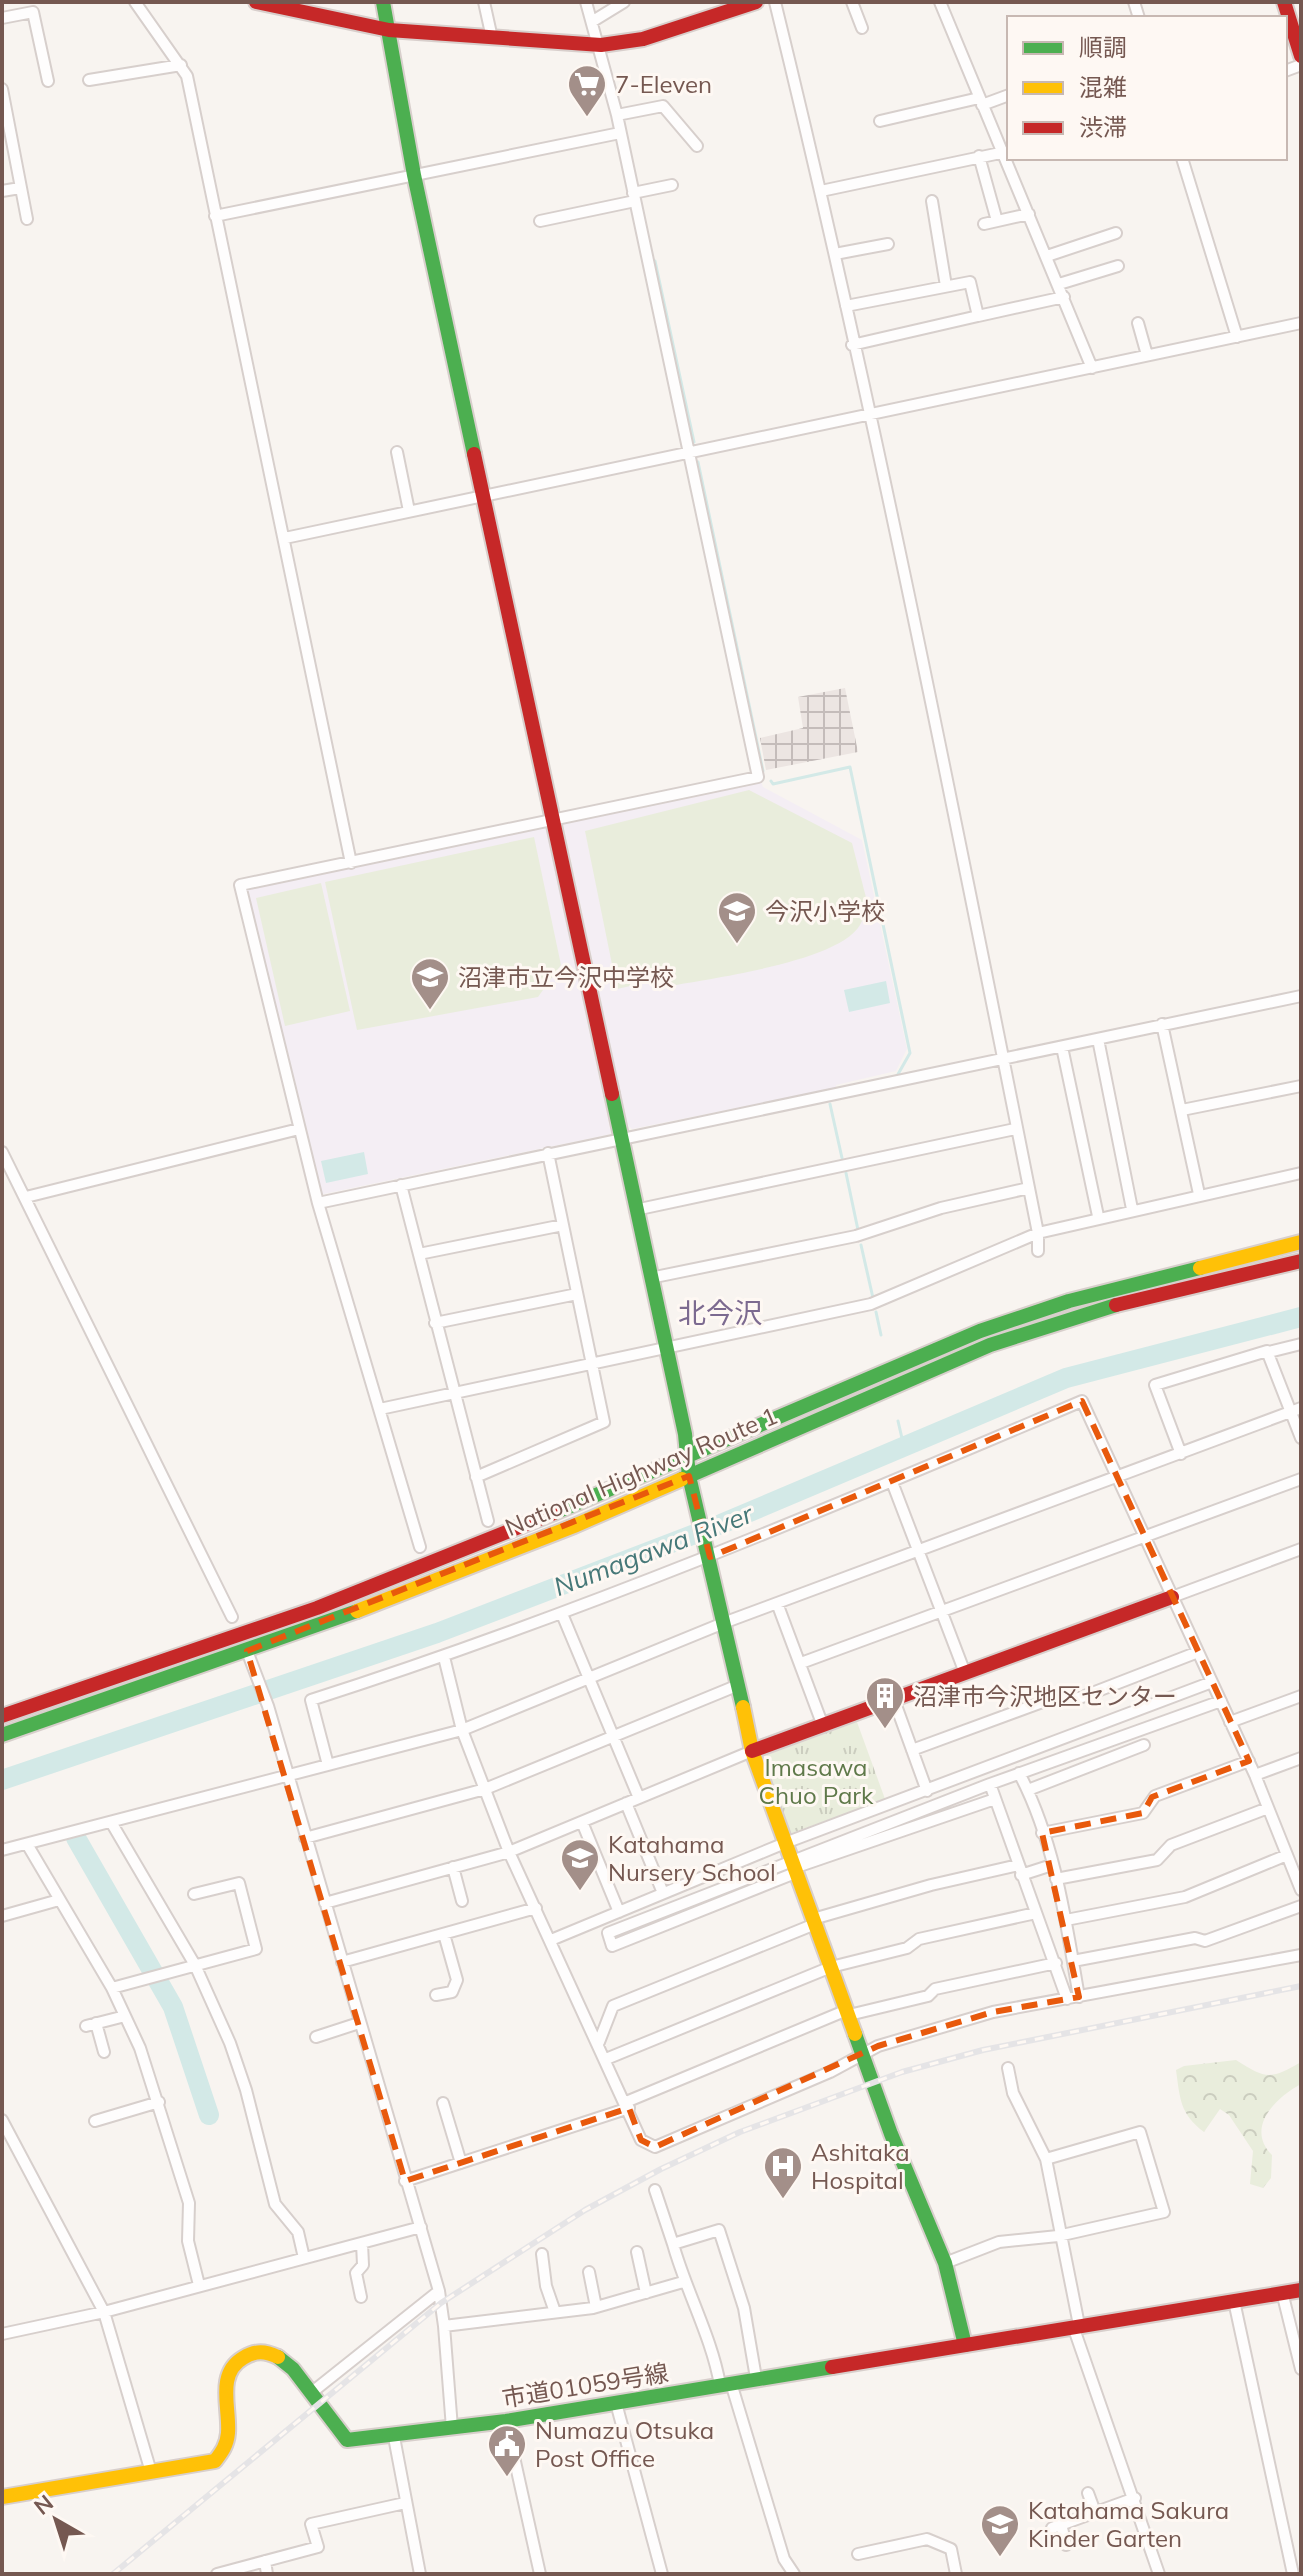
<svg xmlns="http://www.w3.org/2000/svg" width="1303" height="2576" font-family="Mulish,'Noto Sans JP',sans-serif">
  <defs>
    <pattern id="industrial-grid" width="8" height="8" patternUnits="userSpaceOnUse" patternTransform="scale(2)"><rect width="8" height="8" fill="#ece5e2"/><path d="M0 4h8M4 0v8" fill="none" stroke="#c4bcba"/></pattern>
    <pattern id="forest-crowns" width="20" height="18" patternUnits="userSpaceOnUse" patternTransform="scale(2)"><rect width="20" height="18" fill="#e9eddc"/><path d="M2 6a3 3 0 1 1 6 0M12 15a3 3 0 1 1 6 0" fill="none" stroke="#cbcdbf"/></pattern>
    <pattern id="park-tufts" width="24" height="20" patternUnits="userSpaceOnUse" patternTransform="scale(2)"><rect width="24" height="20" fill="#e9eddc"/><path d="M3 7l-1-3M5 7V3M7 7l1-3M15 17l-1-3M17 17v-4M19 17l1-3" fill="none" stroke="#cbcdbf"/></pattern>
  </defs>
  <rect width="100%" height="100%" fill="#f8f4f0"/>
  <path fill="url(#industrial-grid)" d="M845,688L858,752L766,770L760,738L803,728L798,697Z"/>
  <path fill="#f4eef4" d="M760,779L763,787L862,840L907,1049L896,1071L836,1085V1088L632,1129L627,1124L563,822Z
    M545,823L611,1134L319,1195L245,888Z"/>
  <path fill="url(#forest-crowns)" d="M1236,2060C1266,2079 1270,2080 1301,2062V2084C1275,2098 1245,2128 1272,2155L1271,2178L1263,2188L1250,2184L1253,2151L1229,2115L1220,2109L1204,2132C1180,2114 1180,2099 1176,2070L1184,2066Z"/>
  <path fill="url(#park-tufts)" d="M857,1722L885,1799L792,1833L785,1830L761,1765L767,1755Z"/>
  <path fill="#e9eddc" d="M749,790L852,843L871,917L862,921C847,961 712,978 670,986L657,980L617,989L585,831Z
    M534,837L561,965L538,997L357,1030L325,882Z
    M321,883L350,1011L285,1026L256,898Z"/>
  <path fill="#d3e9e7" d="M886,981L890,1003L849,1012L844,990Z
    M364,1152L368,1174L326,1183L321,1161Z"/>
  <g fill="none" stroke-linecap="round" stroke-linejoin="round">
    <path stroke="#d3e9e7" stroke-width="3" d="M655,261L694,442
      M698,462L763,771
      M771,781L773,784L850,767L910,1053L897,1076L878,1080
      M830,1104L842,1158
      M846,1173L858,1230
      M861,1245L873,1298
      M876,1312L881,1335
      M898,1421L904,1447"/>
    <path stroke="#d3e9e7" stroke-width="20" d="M2,1780L437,1633L721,1524L1066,1378L1301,1317
      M76,1838L173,2007L209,2115"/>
    <defs>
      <path id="street" d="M135,2L187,76L351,863
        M484,2L492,38
        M775,2C875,409 956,822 1038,1233V1251
        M852,2L862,28
        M940,2L1092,368
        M1134,2L1139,18
        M2,18L33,12L48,81
        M593,21L624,2
        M1285,71L1301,65
        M89,80L181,65
        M2,89L27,219
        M982,105L1009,95
        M617,115L663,106L697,146
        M880,121L979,98
        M979,156L997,221
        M1182,158L1237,337
        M2,191L20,188
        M821,191L1005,152
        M633,193L672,185
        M932,201L946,286
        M215,216L620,133
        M540,221L635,201
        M984,224L1029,214
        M835,254L888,244
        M1047,256L1116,233
        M1059,284L1118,266
        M846,306L970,282L978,316L852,345
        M978,316L1064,297
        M1138,323L1147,355
        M397,452L409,511
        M285,538L1301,323
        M1162,1024L1199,1194
        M1098,1039L1132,1209
        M1062,1047L1098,1216
        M1182,1110L1301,1086
        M2,1152L232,1617
        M401,1185L488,1521
        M26,1197L299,1129
        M318,1203L1301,996
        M635,1210L1015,1129
        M419,1254L563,1225
        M650,1278L856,1236L941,1208L1029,1188
        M435,1323L577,1294
        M1269,1352L1301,1344
        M380,1409L871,1304L1038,1233L1301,1173
        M1181,1454L1155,1385L1267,1351L1301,1438
        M476,1477L604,1422L548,1153
        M892,1482L965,1673
        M420,1547L318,1203L240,885L758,777L617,115L586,2
        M1172,1597L1301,1549
        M777,1603L823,1726
        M562,1614L639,1798
        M247,1651L268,1706L439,2291L311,2393
        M444,1657L462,1730L509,1852L641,2140L655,2147L830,2072L878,2046L993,2012L1301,1955
        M801,1663L1301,1479
        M894,1700L927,1791
        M1230,1722L1301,1696
        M912,1750L1067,1693L1074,1699L1082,1697L1198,1652
        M328,1765L311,1700C574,1616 828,1509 1082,1401L1255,1775L1301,1890
        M1019,1773C1055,1841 1066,1922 1079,1997
        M1255,1775L1301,1758
        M990,1784L1067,1999
        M1028,1790L1144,1745
        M626,1803L663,1893
        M111,1822L195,1965L230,2043L246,2090L275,2204L298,2232L304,2258
        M582,1822L619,1912
        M1042,1833L1143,1813L1155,1796L1249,1761
        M305,1838L485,1789L736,1686
        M27,1844L112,1988L140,2048L189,2203L188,2241L199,2285
        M2,1850L462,1730L726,1622L1301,1408
        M453,1867L462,1901
        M794,1868L995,1799
        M795,1873L612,1946L608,1933L990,1784L1221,1701
        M1021,1875L1052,1865
        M1056,1879L1157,1860L1171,1845L1268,1808
        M325,1903L509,1852L752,1751
        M2,1916L59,1900
        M813,1919L931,1885L1018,1865
        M1066,1920L1185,1897L1287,1855
        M551,1940L785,1843L1212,1682
        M1073,1961L1195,1938L1205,1941L1301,1906
        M342,1962L536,1908
        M112,1988L256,1949L239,1883L194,1894
        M436,1995L452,1992L457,1980L444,1934
        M849,2015L928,1996L935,1989L1056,1963
        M96,2023L104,2052
        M86,2026L125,2016
        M316,2037L359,2023
        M599,2042L613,2006L815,1924
        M606,2059L831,1967L907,1948L919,1939L1036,1913
        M1008,2068L1013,2093L1046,2159L1079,2325
        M626,2102L847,2010
        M443,2103L461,2163
        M2,2120L104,2312L151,2472
        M95,2121L159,2102
        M405,2181L629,2108
        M655,2190L673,2244L719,2230L744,2308L756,2378
        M673,2244C686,2291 712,2338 720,2385
        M637,2252L646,2293
        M542,2254L546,2286L555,2312
        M945,2263L999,2242L1058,2236L1164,2212L1140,2132L1046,2159
        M589,2272L596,2307
        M439,2291L444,2326
        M1282,2292L1301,2369
        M361,2297L356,2273L363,2265L362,2243
        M1234,2301L1293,2574
        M1073,2326L1159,2574
        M2,2334L104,2312L421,2227
        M731,2383L784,2559L794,2574
        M616,2403L662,2574
        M506,2421L540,2574
        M452,2428L444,2326L593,2308L683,2282
        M394,2437L420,2574
        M1088,2493L1095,2512
        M1061,2524L1066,2545
        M1052,2528L1135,2498
        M858,2554L927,2539L951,2549L956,2574
        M265,2561L267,2574
        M217,2574L318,2547L311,2524L405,2503"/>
      <path id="fast" d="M383,2L414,175L474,454
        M612,1094L685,1434L689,1476L743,1707
        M682,1479L990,1345L1116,1305
        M554,1513L980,1331L1069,1301L1200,1268
        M2,1735L357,1611
        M855,2034L891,2134L945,2263L965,2345
        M278,2357L293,2369L347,2440L506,2421L832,2367"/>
      <path id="slow" d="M1200,1268L1301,1242
        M357,1611L574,1526L682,1479
        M743,1707L752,1751L855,2034
        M2,2497L215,2461C222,2452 227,2445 228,2433C230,2408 216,2374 243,2358C256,2350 265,2351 278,2357"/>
      <path id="jam" d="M256,2L389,30L601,45L643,39L756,2
        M1284,2L1301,56
        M474,454L612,1094
        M1116,1305L1301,1261
        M2,1716L317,1608L554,1513
        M752,1751L1172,1597
        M832,2367L1301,2290"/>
    </defs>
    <use href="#street" stroke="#d7cfcc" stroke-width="14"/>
    <use href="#fast" stroke="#d8cfcc" stroke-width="18"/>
    <use href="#slow" stroke="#d8cfcc" stroke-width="18"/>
    <use href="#jam" stroke="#d8cfcc" stroke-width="18"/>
    <use href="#street" stroke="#fefdfd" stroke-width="10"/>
    <use href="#fast" stroke="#4caf50" stroke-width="14"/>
    <use href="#slow" stroke="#ffc107" stroke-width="14"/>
    <use href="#jam" stroke="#c62828" stroke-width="14"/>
    <defs>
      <path id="rail" d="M113,2574L441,2303L585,2210L661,2169L740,2132L902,2072L983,2050L1301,1986"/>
    </defs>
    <use href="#rail" stroke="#e5e4e6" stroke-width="6"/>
    <use href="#rail" stroke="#fef8f3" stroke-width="3" stroke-dasharray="9" stroke-linecap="butt"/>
  </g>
  <path fill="none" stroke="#e8590c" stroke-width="6" stroke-dasharray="16 10" stroke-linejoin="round" d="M1082,1401L1249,1761L1152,1797L1143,1813L1042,1833L1079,1997L993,2012L878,2046L655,2147L641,2140L629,2108L405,2181L247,1651L689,1476L710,1557Z"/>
  <defs>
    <symbol id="supermarket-pin" viewBox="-11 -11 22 30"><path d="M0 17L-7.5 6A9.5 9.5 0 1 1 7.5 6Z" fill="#a38f89" stroke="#fef8f3"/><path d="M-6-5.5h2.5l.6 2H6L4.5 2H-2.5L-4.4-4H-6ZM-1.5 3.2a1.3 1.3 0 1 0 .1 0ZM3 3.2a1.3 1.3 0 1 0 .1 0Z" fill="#fff"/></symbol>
    <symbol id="school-pin" viewBox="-11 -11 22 30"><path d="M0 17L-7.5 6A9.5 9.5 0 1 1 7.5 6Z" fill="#a38f89" stroke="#fef8f3"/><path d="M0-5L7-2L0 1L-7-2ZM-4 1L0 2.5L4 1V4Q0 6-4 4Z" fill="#fff"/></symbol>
    <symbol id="building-pin" viewBox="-11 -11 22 30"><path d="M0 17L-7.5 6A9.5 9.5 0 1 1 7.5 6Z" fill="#a38f89" stroke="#fef8f3"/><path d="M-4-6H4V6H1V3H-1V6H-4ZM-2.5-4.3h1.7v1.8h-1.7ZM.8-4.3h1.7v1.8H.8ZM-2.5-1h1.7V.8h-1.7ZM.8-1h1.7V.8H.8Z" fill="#fff"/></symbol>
    <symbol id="hospital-pin" viewBox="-11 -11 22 30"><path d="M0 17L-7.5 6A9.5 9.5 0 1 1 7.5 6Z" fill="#a38f89" stroke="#fef8f3"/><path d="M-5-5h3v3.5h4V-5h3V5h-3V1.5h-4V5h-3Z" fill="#fff"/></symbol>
    <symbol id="civic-pin" viewBox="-11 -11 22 30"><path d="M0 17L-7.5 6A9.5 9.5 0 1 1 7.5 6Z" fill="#a38f89" stroke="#fef8f3"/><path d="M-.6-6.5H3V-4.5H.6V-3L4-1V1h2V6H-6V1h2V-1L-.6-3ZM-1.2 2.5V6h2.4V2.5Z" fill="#fff"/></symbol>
  </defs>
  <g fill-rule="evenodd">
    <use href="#supermarket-pin" x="565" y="62" width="44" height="60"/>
    <use href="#school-pin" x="715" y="889" width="44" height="60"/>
    <use href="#school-pin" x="408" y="955" width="44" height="60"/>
    <use href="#building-pin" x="863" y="1674" width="44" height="60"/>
    <use href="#school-pin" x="558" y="1836" width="44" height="60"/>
    <use href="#hospital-pin" x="761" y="2144" width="44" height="60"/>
    <use href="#civic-pin" x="485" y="2422" width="44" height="60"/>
    <use href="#school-pin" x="978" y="2502" width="44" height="60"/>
  </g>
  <g text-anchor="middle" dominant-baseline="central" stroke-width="6" stroke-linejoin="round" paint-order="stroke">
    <g font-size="24" fill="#755851" stroke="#fef8f3" text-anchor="start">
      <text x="615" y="84">7-Eleven</text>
      <text x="765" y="911">今沢小学校</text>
      <text x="458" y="977">沼津市立今沢中学校</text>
      <text x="913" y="1696">沼津市今沢地区センター</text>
      <text x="608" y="1844">Katahama<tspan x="608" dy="28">Nursery School</tspan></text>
      <text x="811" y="2152">Ashitaka<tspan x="811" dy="28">Hospital</tspan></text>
      <text x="535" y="2430">Numazu Otsuka<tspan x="535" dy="28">Post Office</tspan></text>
      <text x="1028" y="2510">Katahama Sakura<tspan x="1028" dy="28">Kinder Garten</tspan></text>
    </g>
    <g font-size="24" fill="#755851" stroke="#fef8f3">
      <text transform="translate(641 1471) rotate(-23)">National Highway Route 1</text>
      <text transform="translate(585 2385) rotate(-9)">市道01059号線</text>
    </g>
    <g font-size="24" fill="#5f794a" stroke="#fef8f3">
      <text x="816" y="1767">Imasawa<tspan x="816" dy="28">Chuo Park</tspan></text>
    </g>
    <g font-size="26" font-style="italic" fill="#467878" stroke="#fef8f3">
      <text transform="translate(653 1550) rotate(-21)">Numagawa River</text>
    </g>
    <g font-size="28" fill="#7c6a90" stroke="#fef8f3">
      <text x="720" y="1312">北今沢</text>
    </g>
  </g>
  <rect width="1303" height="2576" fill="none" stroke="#755851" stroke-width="8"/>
  <rect x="1007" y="16" width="280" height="144" fill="#fef8f3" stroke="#c7b8b2" stroke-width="2"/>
  <rect x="1023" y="42" width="40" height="12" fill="#4caf50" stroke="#c7b8b2" stroke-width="2"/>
  <text x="1079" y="56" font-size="24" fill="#755851">順調</text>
  <rect x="1023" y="82" width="40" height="12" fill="#ffc107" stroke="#c7b8b2" stroke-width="2"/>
  <text x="1079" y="96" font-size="24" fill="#755851">混雑</text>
  <rect x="1023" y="122" width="40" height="12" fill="#c62828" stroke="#c7b8b2" stroke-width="2"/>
  <text x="1079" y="136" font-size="24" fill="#755851">渋滞</text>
  <g transform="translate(56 2520) rotate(321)" stroke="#fef8f3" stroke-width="6" paint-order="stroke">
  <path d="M0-6L14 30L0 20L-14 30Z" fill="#755851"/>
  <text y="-12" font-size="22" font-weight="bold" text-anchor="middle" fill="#755851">N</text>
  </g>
</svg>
